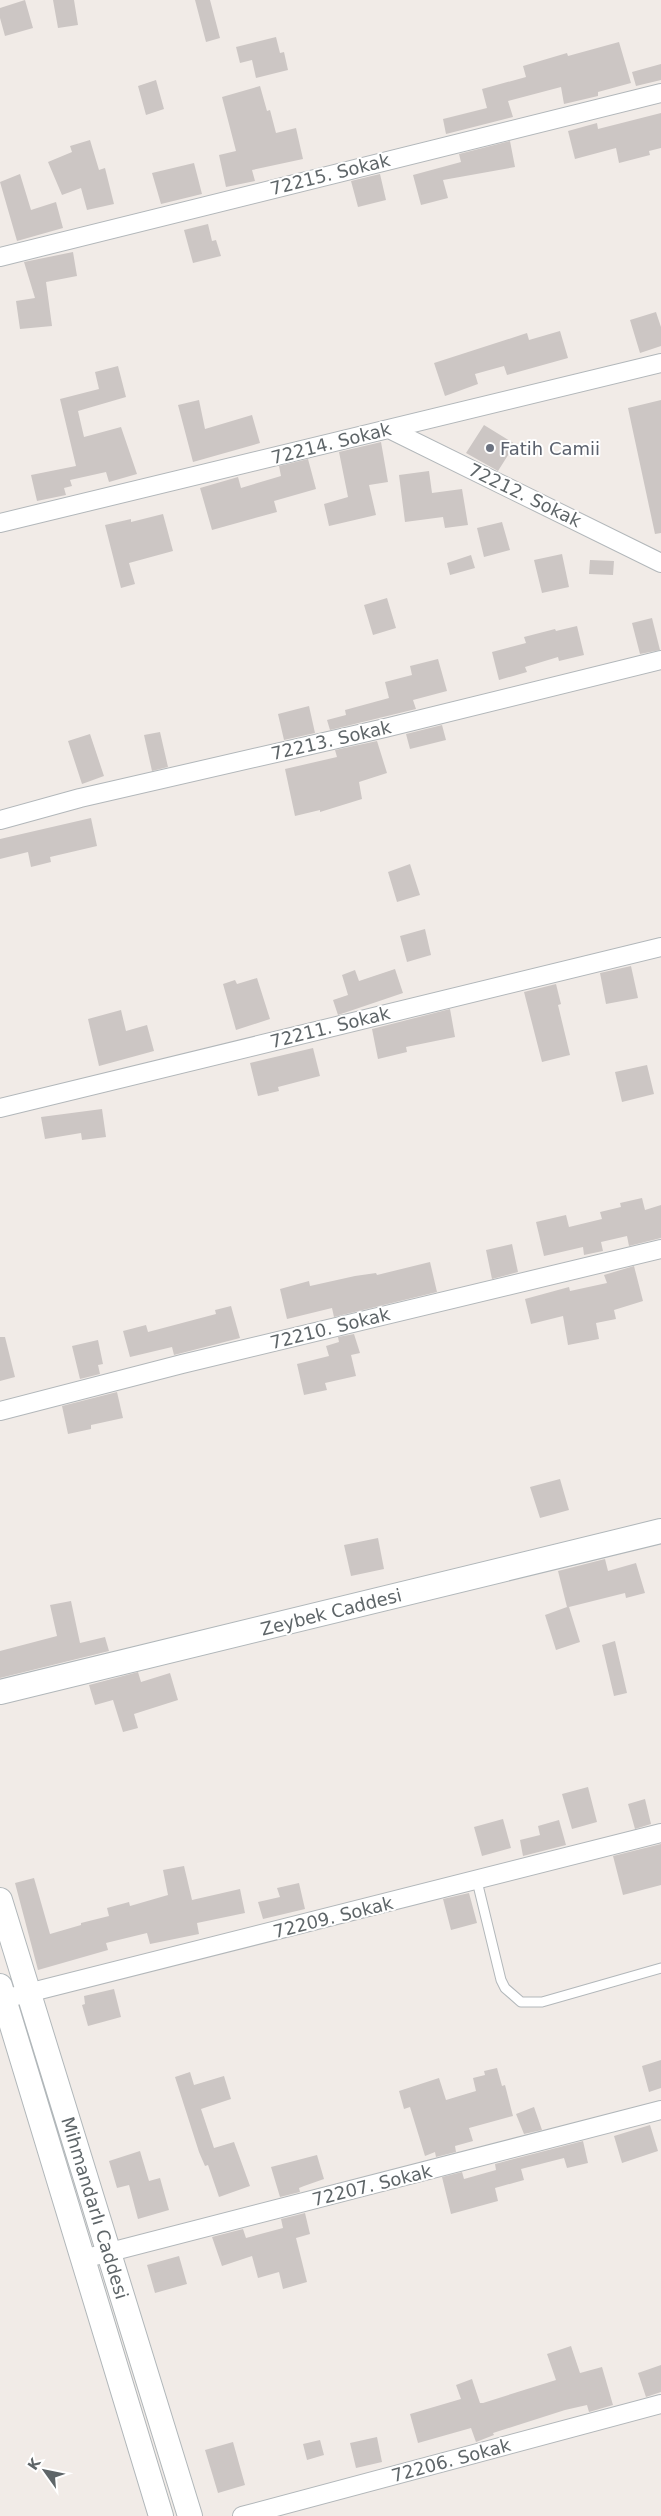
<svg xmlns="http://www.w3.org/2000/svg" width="661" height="2516" font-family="'DejaVu Sans',sans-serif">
  <rect width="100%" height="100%" fill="#f1ebe7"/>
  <path fill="#ccc6c4" d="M25,0L33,28L5,36L0,18V8Z
    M53,0H74L78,25L58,28Z
    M195,0H210L220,38L206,42Z
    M276,37L280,53L284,52L288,70L256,78L252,60L240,63L236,47Z
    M619,42L631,83L598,92V96L564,104L561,87L508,101L513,117L446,134L443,119L487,108L482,89L526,77L523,66L567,53L568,56Z
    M661,64V80L636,86L632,72Z
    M156,80L164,109L146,115L138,86Z
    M260,86L267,111L270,110L276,133L296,128L303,159L252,170L255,181L226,187L219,155L236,151L222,97Z
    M661,113V148L649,151L650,155L619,163L616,148L575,159L568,131L597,123L598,129Z
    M90,140L99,170L105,168L114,204L87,210L81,188L62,195L48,162L72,152L70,146Z
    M510,141L515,167L443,180L448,198L421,205L413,175L461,162L459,154Z
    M194,163L202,194L161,204L152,173Z
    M20,174L31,210L56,202L63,228L17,241L0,182Z
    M380,174L386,200L358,207L351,181Z
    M208,224L212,241L216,240L221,256L193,263L184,230Z
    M73,252L77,276L46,282L52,326L20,329L16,301L35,298L24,262Z
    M656,312L661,327V346L640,353L630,320Z
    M560,331L568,358L507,375L504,366L475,374L478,384L445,396L434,363L527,333L529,340Z
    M118,366L126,397L78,411L84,437L121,427L137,474L109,482L106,472L70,480L72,486L64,488L66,495L37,501L31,475L76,466L60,399L99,389L95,372Z
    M199,400L205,429L252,415L260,443L193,462L178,405Z
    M661,400V533L655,534L628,408Z
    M484,425L515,444L498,471L466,453Z
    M381,442L388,482L369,485L376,515L329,526L324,504L348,497L339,452Z
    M308,459L316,489L274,501L277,512L212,530L200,488L238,477L241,488L281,476L279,466Z
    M429,471L432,493L462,489L468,525L445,528L443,517L405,522L399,475Z
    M163,514L173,551L129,563L135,584L121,588L105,525L131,519V522Z
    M502,522L510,550L484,557L477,528Z
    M562,554L569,587L542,593L534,560Z
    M471,555L475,568L450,575L447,563Z
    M590,560L614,561L613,575L589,574Z
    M387,598L396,628L373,635L364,605Z
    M652,618L660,650L640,654L632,623Z
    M577,626L584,655L559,661L558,657L525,667L527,672L499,680L492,652L526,643L524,637L555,629L556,631Z
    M438,659L447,691L413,700L416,709L330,730L327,720L346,715L345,710L389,698L385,682L412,675L410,666Z
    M309,706L315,733L284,740L278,714Z
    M442,725L446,740L410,749L406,734Z
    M160,732L168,767L152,771L144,735Z
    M90,734L104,776L82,784L68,741Z
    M377,741L387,773L359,782L362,799L320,812V810L295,816L285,769L337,757L335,750Z
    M91,818L97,846L50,857L51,862L31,867L28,852L0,859V839Z
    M410,864L420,895L397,902L388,872Z
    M425,929L431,955L407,962L400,936Z
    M631,966L638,998L606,1004L600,973Z
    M395,969L403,993L338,1015L333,1000L348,995L342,975L355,970L359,981Z
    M257,978L270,1019L236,1030L223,984L235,980L237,984Z
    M556,984L561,1004L558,1005L570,1055L542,1062L524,992Z
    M450,1009L455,1037L406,1047L407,1052L378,1059L372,1029Z
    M121,1010L126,1031L147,1025L154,1051L99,1066L88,1019Z
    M313,1048L320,1076L278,1087L279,1091L258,1096L250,1063Z
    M647,1065L654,1094L622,1102L615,1072Z
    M102,1109L106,1137L82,1140L81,1133L45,1139L41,1117Z
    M642,1198L645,1210L661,1205V1238L629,1246L627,1236L601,1242L603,1251L584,1255L583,1247L544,1256L536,1222L566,1215L569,1227L602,1219L600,1212L621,1207L620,1203Z
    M512,1244L518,1272L492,1279L486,1250Z
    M430,1262L437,1292L334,1317L332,1308L287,1319L280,1289L309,1281L310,1286L355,1276L376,1273L377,1275Z
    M634,1266L643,1301L614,1310L616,1319L596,1323L599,1339L568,1345L563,1316L531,1324L525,1299L569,1287L570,1291L607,1283L604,1275Z
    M231,1306L240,1338L174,1355L172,1347L130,1357L123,1331L146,1325L148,1332L216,1314L215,1310Z
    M354,1334L360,1353L351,1355L356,1376L325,1383L327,1390L304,1395L297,1364L329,1356L326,1346L339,1342L338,1337Z
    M0,1337H5L15,1377L0,1381Z
    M98,1340L103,1364L98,1365L100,1374L80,1379L72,1346Z
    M117,1392L123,1418L91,1425V1429L68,1434L62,1406Z
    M560,1479L569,1510L540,1518L530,1487Z
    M378,1538L384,1569L351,1576L344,1545Z
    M605,1559L608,1571L636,1563L645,1593L626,1598L625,1593L569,1607L580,1642L556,1650L545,1615L567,1607L558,1571Z
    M71,1601L80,1643L105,1637L109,1651L0,1678V1651L57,1636L50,1605Z
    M615,1641L627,1693L614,1696L602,1645Z
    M138,1672L141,1682L170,1673L178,1700L134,1714L138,1728L123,1732L113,1700L95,1705L89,1685Z
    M588,1787L597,1822L572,1829L562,1794Z
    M645,1799L651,1824L635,1829L628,1804Z
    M503,1819L511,1848L482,1856L474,1827Z
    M559,1820L566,1845L523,1856L520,1840L540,1835L538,1826Z
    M661,1844V1885L623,1895L613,1856Z
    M184,1866L192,1900L240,1889L245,1913L197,1923L199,1934L150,1944L147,1933L106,1943L108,1950L38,1970L15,1883L34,1878L50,1934L81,1925V1923L109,1916L107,1908L129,1902L130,1906L168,1895L163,1870Z
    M299,1883L305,1909L263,1919L258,1902L280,1897L277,1888Z
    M469,1893L477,1923L451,1930L443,1899Z
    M114,1989L121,2017L88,2026L82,2005L85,2004L84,1996Z
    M661,2060V2088L649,2092L642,2066Z
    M497,2068L502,2086L505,2085L513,2116L469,2128L473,2141L455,2146L456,2152L436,2157L435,2152L425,2156L410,2107L404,2109L399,2091L439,2078L446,2100L476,2091L473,2078L485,2075L484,2071Z
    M190,2072L194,2085L224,2076L231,2099L201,2109L214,2148L234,2142L250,2186L219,2197L208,2165L205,2166L199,2152L175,2077Z
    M534,2107L542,2130L524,2134L516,2114Z
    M650,2125L658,2151L622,2163L614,2136Z
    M583,2141L588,2163L567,2168L564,2158L521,2169L524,2180L495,2188L498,2201L451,2214L442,2177L462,2172L464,2179L496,2170L495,2164Z
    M140,2151L149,2181L160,2178L169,2210L138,2219L129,2185L117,2188L109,2161Z
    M317,2155L324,2179L304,2186L299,2188L300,2192L280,2197L271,2167Z
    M305,2213L310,2234L296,2238L307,2282L283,2289L279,2272L258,2278L252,2256L222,2266L212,2237L243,2229L246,2238L283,2228L281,2219Z
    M179,2256L187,2284L155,2293L147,2265Z
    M571,2346L580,2373L602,2367L613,2405L589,2412L587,2405L565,2410L493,2433L494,2435L476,2442L471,2428L418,2443L410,2414L461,2399L456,2385L472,2379L480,2403H483L556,2380L547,2354Z
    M661,2365V2392L646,2397L638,2373Z
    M377,2437L382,2462L356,2468L350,2443Z
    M320,2440L324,2455L307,2460L303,2444Z
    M233,2442L245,2485L218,2493L205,2450Z"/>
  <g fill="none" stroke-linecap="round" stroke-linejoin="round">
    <defs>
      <path id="lane" d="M477,1881L501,1980L505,1988L521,2002H542L661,1968"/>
      <path id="street" d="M0,257L661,93
        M389,429L661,563
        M0,523L661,363
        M0,820L80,798L385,728L661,660
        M0,1108L661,947
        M0,1411L182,1364L661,1249
        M4,1999L661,1833
        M83,2259L661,2110
        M242,2516L661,2404"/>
      <path id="secondary" d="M0,1692L661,1531
        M0,1900L190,2516
        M0,1986L161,2516"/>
    </defs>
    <use href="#lane" stroke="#b2b7ba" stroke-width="11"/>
    <use href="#street" stroke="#b2b7ba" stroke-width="20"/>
    <use href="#secondary" stroke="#b1b7ba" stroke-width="26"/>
    <use href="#lane" stroke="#fff" stroke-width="9"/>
    <use href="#street" stroke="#fff" stroke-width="18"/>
    <use href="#secondary" stroke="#fff" stroke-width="24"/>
  </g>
  <circle fill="#6b7280" stroke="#fff" stroke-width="2" cx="490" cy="448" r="5"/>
  <g text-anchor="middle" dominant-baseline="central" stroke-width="4" stroke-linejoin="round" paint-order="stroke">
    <g font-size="18" fill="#5e6568" stroke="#fff">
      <text transform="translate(330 174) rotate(-14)">72215. Sokak</text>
      <text transform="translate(331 443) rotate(-14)">72214. Sokak</text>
      <text transform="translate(525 495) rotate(26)">72212. Sokak</text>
      <text transform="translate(331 740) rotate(-13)">72213. Sokak</text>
      <text transform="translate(330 1027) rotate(-14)">72211. Sokak</text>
      <text transform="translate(330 1328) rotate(-14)">72210. Sokak</text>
      <text transform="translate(331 1612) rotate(-14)">Zeybek Caddesi</text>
      <text transform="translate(333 1917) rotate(-14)">72209. Sokak</text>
      <text transform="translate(372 2185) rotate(-14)">72207. Sokak</text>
      <text transform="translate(95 2208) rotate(73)">Mihmandarlı Caddesi</text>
      <text transform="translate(451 2460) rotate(-15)">72206. Sokak</text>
    </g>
    <g font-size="18" fill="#5b616d" stroke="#fff" text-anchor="start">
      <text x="500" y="448">Fatih Camii</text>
    </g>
  </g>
  <g transform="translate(45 2471) rotate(303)" stroke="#ffffff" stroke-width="4" paint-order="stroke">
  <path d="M0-4L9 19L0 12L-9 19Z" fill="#5e6568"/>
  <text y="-8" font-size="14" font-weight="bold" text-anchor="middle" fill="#5e6568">K</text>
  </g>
</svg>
